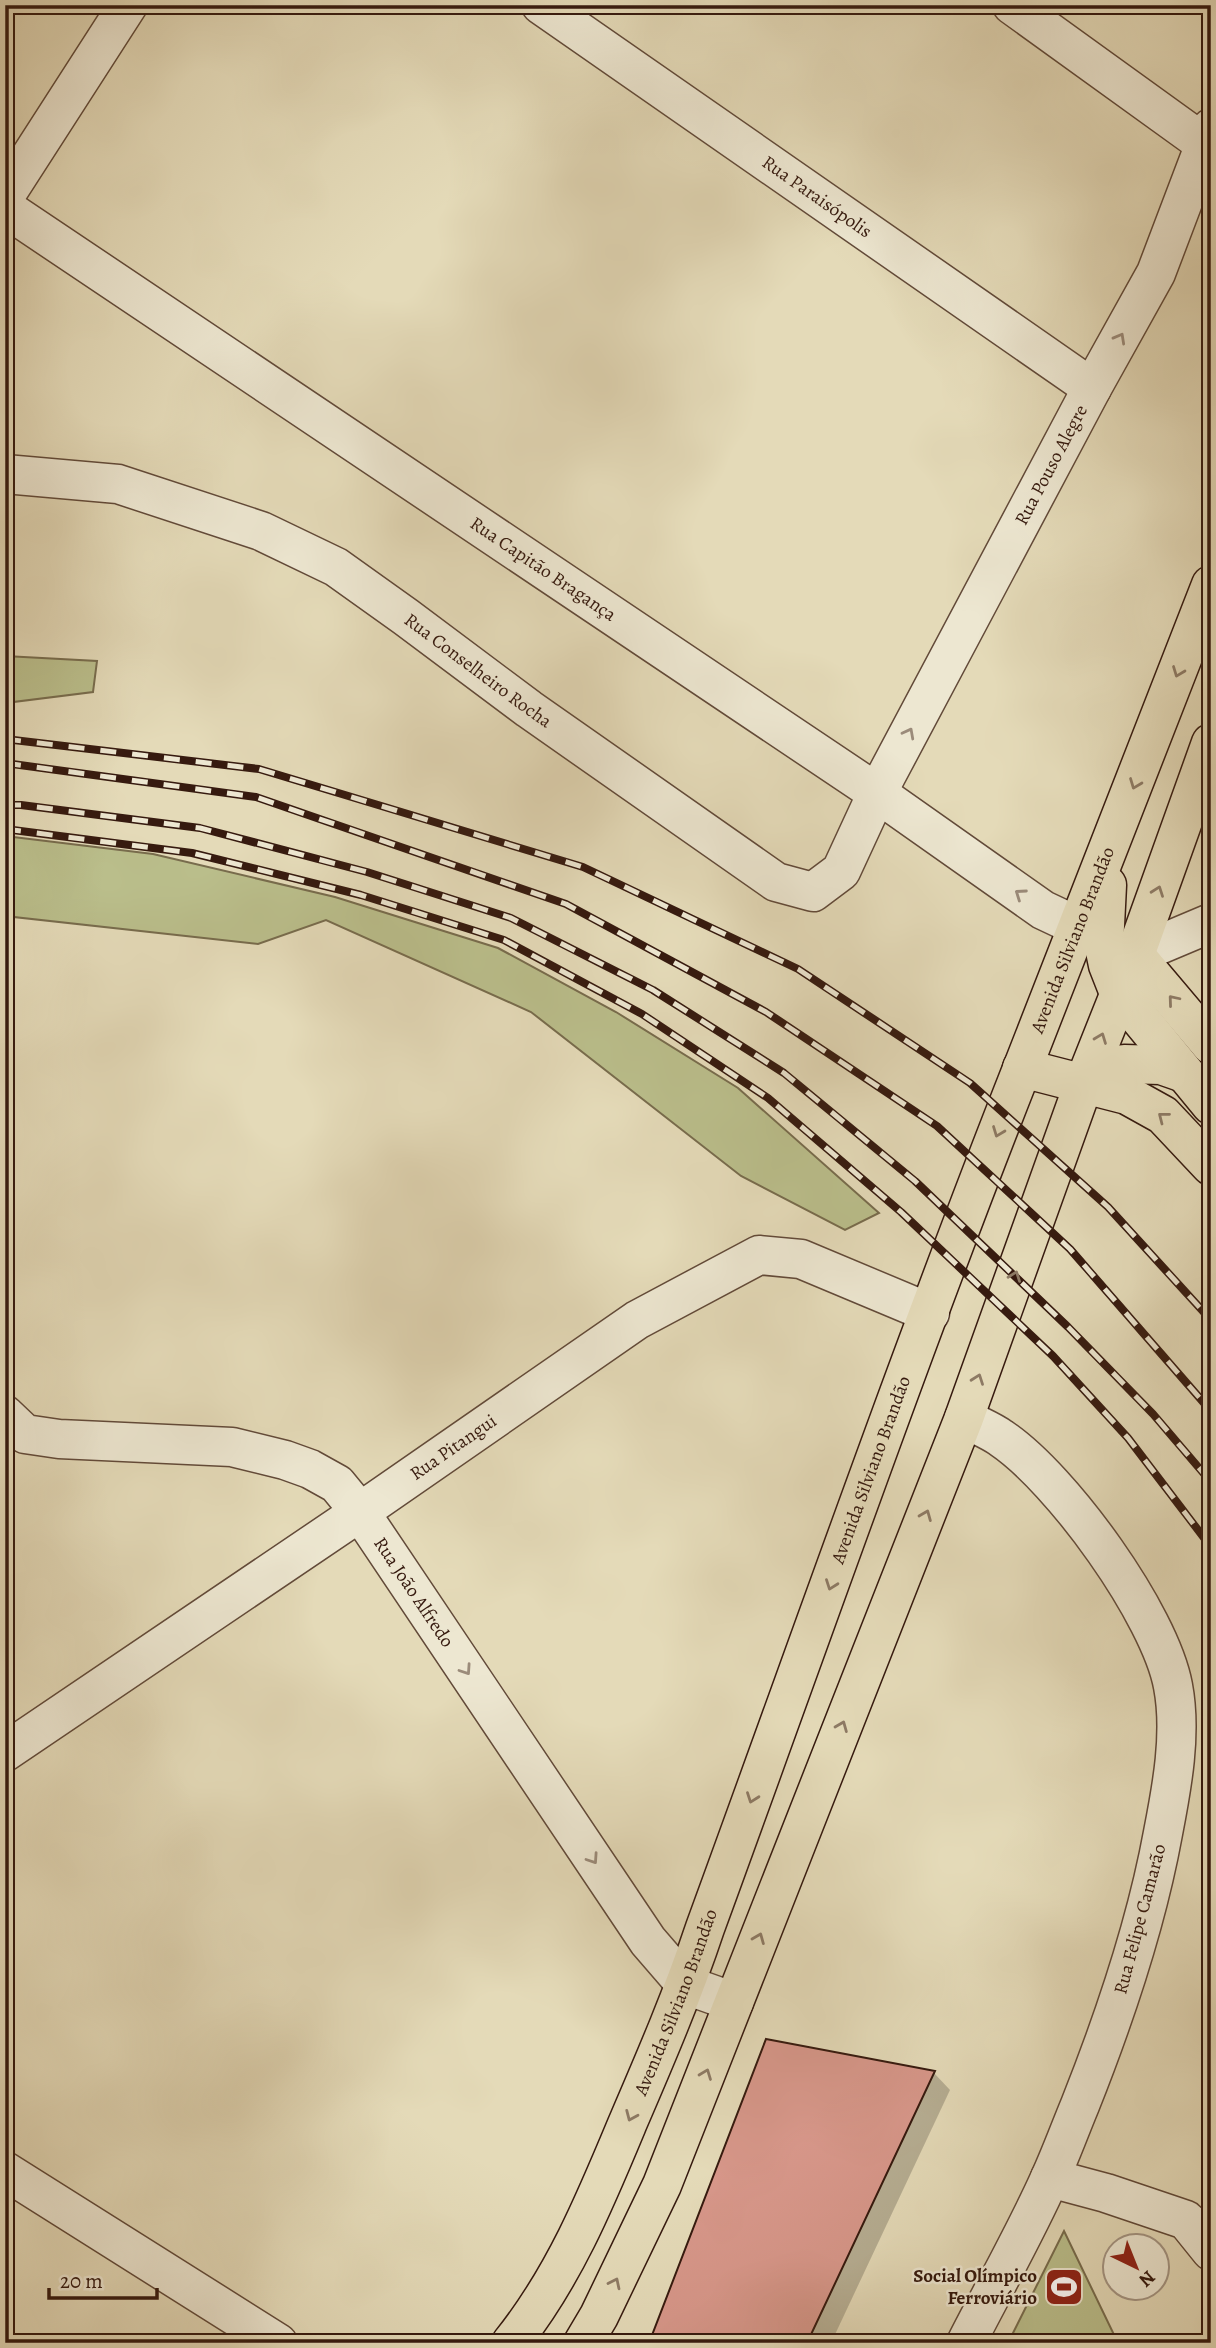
<svg xmlns="http://www.w3.org/2000/svg" width="1216" height="2348" font-family="Alegreya,serif">
  <rect width="100%" height="100%" fill="#e4dab8"/>
  <filter id="stains"><feTurbulence type="fractalNoise" baseFrequency=".00286" numOctaves="4"/><feColorMatrix values="0 0 0 0 .2 0 0 0 0 .09 0 0 0 0 .02 0 0 0 .5 -.17"/></filter>
  <radialGradient id="worn" r=".72"><stop offset=".6" stop-color="#630" stop-opacity="0"/><stop offset="1" stop-color="#630" stop-opacity=".3"/></radialGradient>
  <path fill="#babe8b" stroke="#786c4d" stroke-width="2" d="M5,656L97,661L93,692L5,703Z
    M5,836L153,854L335,897L498,948L616,1012L738,1088L879,1213L845,1230L741,1176L531,1012L326,920L258,944L5,916Z
    M1064,2231L1118,2343H1008Z"/>
  <path fill="#0003" d="M934,2073L950,2090L831,2343H651Z"/>
  <path fill="#d7978a" stroke="#361a0f" stroke-width="2" d="M766,2039L935,2071L807,2343H649Z"/>
  <g fill="none" stroke-linecap="round" stroke-linejoin="round">
    <defs>
      <g id="minor">
        <path id="s1" d="M541,5L1092,388"/>
        <path d="M1012,5L1206,145"/>
        <path d="M5,196L128,5"/>
        <path id="s2" d="M5,208L877,793L1043,910L1079,927"/>
        <path id="s3" d="M5,474L118,484L261,531L336,567L406,617L529,709L776,882L813,892L841,871L877,793L1092,388L1156,273L1211,128"/>
        <path d="M1135,955L1211,923"/>
        <path id="s4" d="M5,1415L25,1434L59,1439L232,1447L285,1460L310,1469L337,1484L360,1512L648,1941L686,1985L734,2002"/>
        <path d="M964,1418C976,1425 990,1430 1001,1438C1062,1479 1160,1615 1173,1686C1182,1733 1172,1787 1163,1833C1146,1926 1115,2017 1080,2105C1070,2129 1061,2154 1050,2178C1025,2234 994,2288 966,2343"/>
        <path id="s5" d="M5,1752L360,1512L637,1320L759,1255L801,1259L930,1313"/>
        <path d="M5,2171L278,2343"/>
        <path d="M1050,2178L1106,2193L1186,2220L1211,2251"/>
      </g>
      <g id="major">
        <path d="M1107,885L1104,946L1108,965L1119,993L1211,1105"/>
        <path d="M1135,955L1211,1045"/>
        <path d="M1022,1068L1127,1095L1163,1115L1211,1166"/>
        <path d="M1084,1083L1124,1064L1161,1065L1184,1073"/>
        <path id="s6" d="M511,2343C564,2277 596,2199 628,2122C656,2057 683,1994 705,1928C810,1641 910,1353 1022,1069C1085,908 1149,747 1211,585"/>
        <path d="M583,2343L599,2316L662,2185L964,1418L1084,1083L1135,955L1211,743"/>
      </g>
    </defs>
    <use href="#minor" stroke="#624a39" stroke-width="41"/>
    <use href="#major" stroke="#361a0f" stroke-width="41"/>
    <use href="#minor" stroke="#ede7d1" stroke-width="38"/>
    <use href="#major" stroke="#e4dab8" stroke-width="38"/>
    <defs>
      <path id="rail" d="M5,739L259,769L583,867L798,969L970,1083L1108,1207L1211,1320
        M5,763L256,797L566,904L766,1012L937,1126L1070,1249L1211,1411
        M5,805H21L200,828L367,872L511,918L653,990L784,1073L915,1181L1068,1327L1153,1414L1211,1482
        M5,829L192,853L361,895L504,940L642,1014L768,1098L901,1212L1053,1356L1128,1438L1211,1547"/>
    </defs>
    <use href="#rail" stroke="#361a0f" stroke-width="8"/>
    <use href="#rail" stroke="#ede7d1" stroke-width="5" stroke-dasharray="16" stroke-linecap="butt"/>
  </g>
  <defs><path id="oneway-chevron" d="M-2-3.5L2.5 0L-2 3.5" fill="none" stroke-width="1.6" stroke-linecap="round" stroke-linejoin="round" transform="scale(1.75)"/></defs>
  <g stroke="#9b8b7a">
    <use href="#oneway-chevron" transform="translate(1120 338) rotate(-61)"/>
    <use href="#oneway-chevron" transform="translate(909 733) rotate(-62)"/>
    <use href="#oneway-chevron" transform="translate(1020 894) rotate(-145)"/>
    <use href="#oneway-chevron" transform="translate(466 1670) rotate(56)"/>
    <use href="#oneway-chevron" transform="translate(593 1859) rotate(56)"/>
  </g>
  <g stroke="#8d7a64">
    <use href="#oneway-chevron" transform="translate(1178 672) rotate(111)"/>
    <use href="#oneway-chevron" transform="translate(1135 784) rotate(111)"/>
    <use href="#oneway-chevron" transform="translate(1158 891) rotate(-70)"/>
    <use href="#oneway-chevron" transform="translate(1173 1000) rotate(-130)"/>
    <use href="#oneway-chevron" transform="translate(1101 1038) rotate(-69)"/>
    <use href="#oneway-chevron" transform="translate(1163 1117) rotate(-142)"/>
    <use href="#oneway-chevron" transform="translate(998 1132) rotate(111)"/>
    <use href="#oneway-chevron" transform="translate(1015 1276) rotate(-70)"/>
    <use href="#oneway-chevron" transform="translate(978 1379) rotate(-70)"/>
    <use href="#oneway-chevron" transform="translate(926 1515) rotate(-68)"/>
    <use href="#oneway-chevron" transform="translate(831 1585) rotate(110)"/>
    <use href="#oneway-chevron" transform="translate(842 1726) rotate(-68)"/>
    <use href="#oneway-chevron" transform="translate(752 1798) rotate(110)"/>
    <use href="#oneway-chevron" transform="translate(759 1938) rotate(-68)"/>
    <use href="#oneway-chevron" transform="translate(706 2074) rotate(-69)"/>
    <use href="#oneway-chevron" transform="translate(631 2116) rotate(113)"/>
    <use href="#oneway-chevron" transform="translate(615 2283) rotate(-64)"/>
  </g>
  <defs>
    <symbol id="stadium-square" viewBox="-11 -11 22 22"><rect x="-9" y="-9" width="18" height="18" rx="4" fill="#8f2418" stroke="#ede7d1"/><path d="M0-5a6.5 5 0 1 0 0 10a6.5 5 0 1 0 0-10ZM-3.5-1.8h7v3.6h-7Z" fill="#fff"/></symbol>
  </defs>
  <g fill-rule="evenodd">
    <use href="#stadium-square" x="1042" y="2265" width="44" height="44"/>
  </g>
  <g text-anchor="middle" dominant-baseline="central" stroke-width="5" stroke-linejoin="round" paint-order="stroke">
    <g font-size="19" fill="#361a0f" stroke="#ede7d1">
      <text stroke="none"><textPath href="#s1" startOffset="336">Rua Paraisópolis</textPath></text>
      <text stroke="none"><textPath href="#s3" startOffset="1419">Rua Pouso Alegre</textPath></text>
      <text stroke="none"><textPath href="#s2" startOffset="648">Rua Capitão Bragança</textPath></text>
      <text stroke="none"><textPath href="#s3" startOffset="523">Rua Conselheiro Rocha</textPath></text>
      <text stroke="none"><textPath href="#s6" startOffset="1514">Avenida Silviano Brandão</textPath></text>
      <text stroke="none"><textPath href="#s5" startOffset="542">Rua Pitangui</textPath></text>
      <text stroke="none"><textPath href="#s6" startOffset="947">Avenida Silviano Brandão</textPath></text>
      <text stroke="none"><textPath href="#s4" startOffset="480">Rua João Alfredo</textPath></text>
      <text transform="translate(1140 1919) rotate(-75)">Rua Felipe Camarão</text>
      <text stroke="none"><textPath href="#s6" startOffset="380">Avenida Silviano Brandão</textPath></text>
    </g>
    <g font-size="19" font-weight="bold" fill="#361a0f" stroke="#ede7d1" text-anchor="end">
      <text x="1037" y="2276">Social Olímpico<tspan x="1037" dy="22">Ferroviário</tspan></text>
    </g>
  </g>
  <rect width="1216" height="2348" fill="none" stroke="#e4dab8" stroke-width="28"/>
  <rect x="7" y="7" width="1202" height="2334" fill="none" stroke="#361a0f" stroke-width="3.5"/>
  <rect x="14" y="14" width="1188" height="2320" fill="none" stroke="#361a0f" stroke-width="2"/>
  <g transform="translate(1136 2267) rotate(137)"><circle r="33" fill="#ede7d1" stroke="#a49583" stroke-width="2"/>
  <path d="M0-5L12 26L0 18L-12 26Z" fill="#8f2418"/>
  <text y="-10" font-size="19" font-weight="bold" text-anchor="middle" fill="#361a0f">N</text>
  </g>
  <path d="M49 2288v10h108v-10" fill="none" stroke="#361a0f" stroke-width="3.5"/>
  <text x="60" y="2288" font-size="21" fill="#361a0f" stroke="#ede7d1" stroke-width="5" paint-order="stroke">20 m</text>
  <rect width="100%" height="100%" filter="url(#stains)"/>
  <rect width="100%" height="100%" fill="url(#worn)"/>
</svg>
